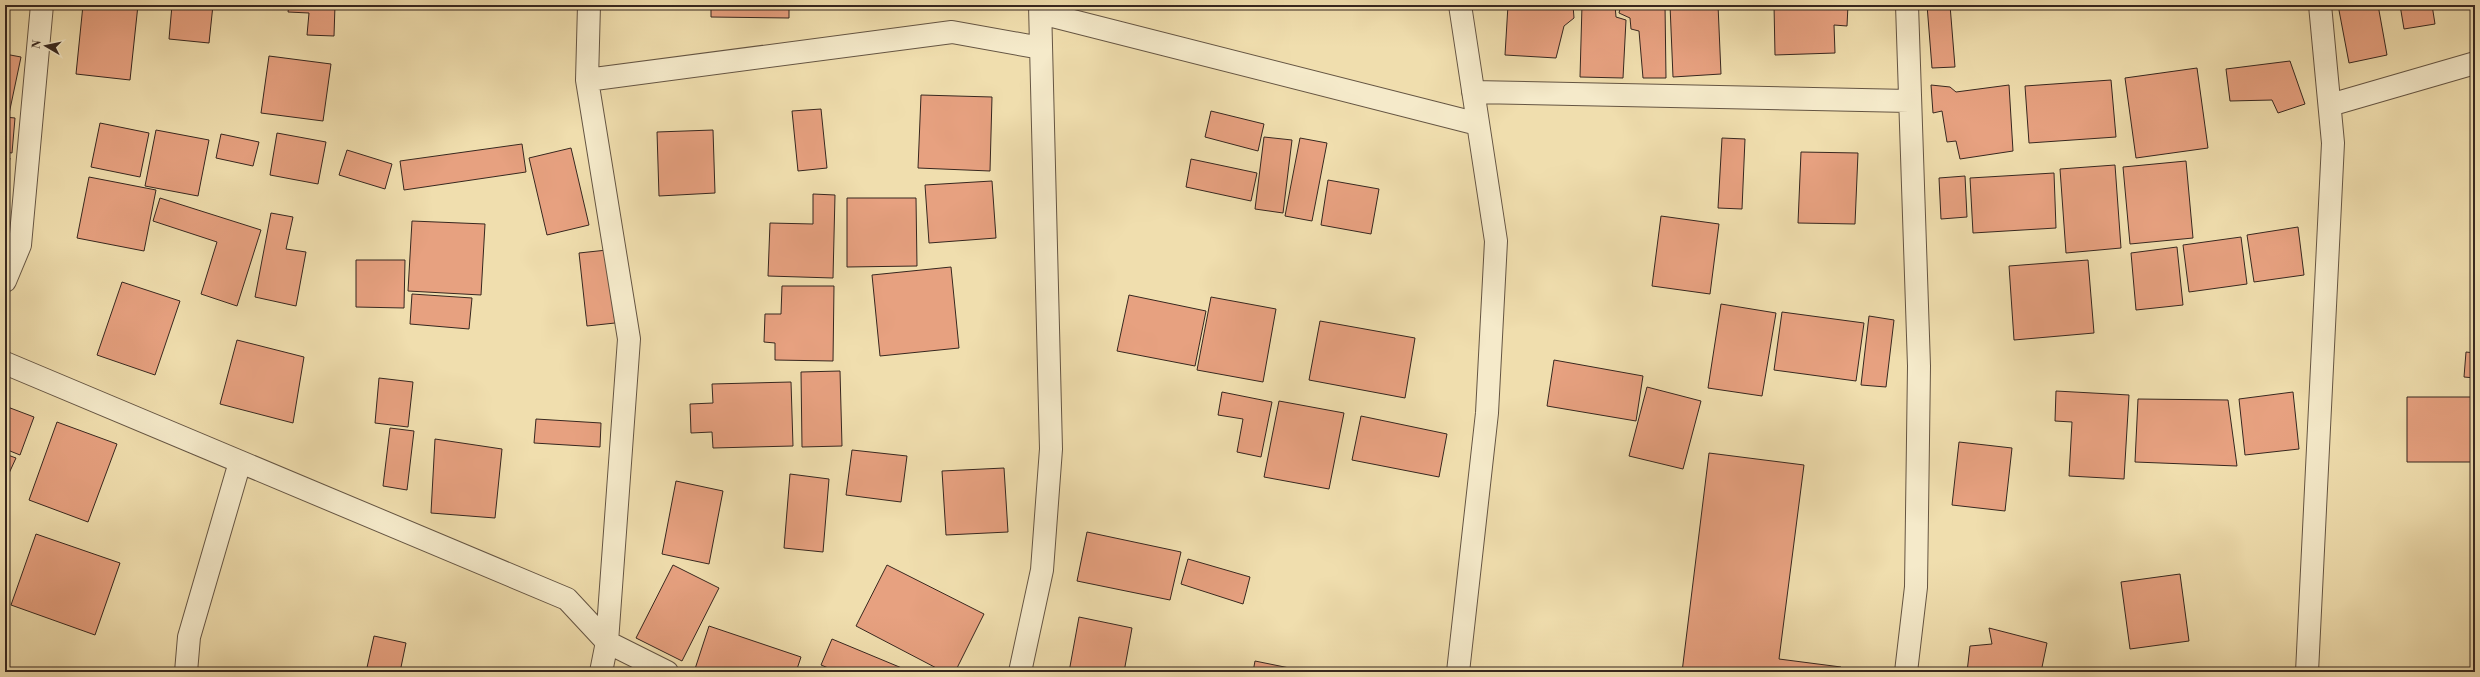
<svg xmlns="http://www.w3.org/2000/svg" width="2480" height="677" font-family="'Libre Bodoni',serif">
  <rect width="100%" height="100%" fill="#f0deae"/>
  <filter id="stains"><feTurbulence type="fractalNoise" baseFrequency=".005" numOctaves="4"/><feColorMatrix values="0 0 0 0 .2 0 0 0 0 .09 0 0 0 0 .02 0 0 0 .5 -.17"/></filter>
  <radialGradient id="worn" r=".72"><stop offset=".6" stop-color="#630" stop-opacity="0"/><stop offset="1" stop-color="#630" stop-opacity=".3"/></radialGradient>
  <path fill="#e7a180" stroke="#37271f" d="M5,5H10L7,25L5,24Z
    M83,5H138L130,80L76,74Z
    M172,5H213L209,43L169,39Z
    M289,5H335L334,36L307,35L309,13L288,12Z
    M711,5H789V18L711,17Z
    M1508,5H1573L1574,18L1564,26L1556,58L1505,55Z
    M1582,5H1615L1616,17L1626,20L1623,78L1580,77Z
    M1621,5H1665L1666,78H1643L1639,31L1631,29L1630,18L1619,13Z
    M1670,5H1718L1721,74L1673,77Z
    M1774,5H1848L1847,26L1834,25L1835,53L1775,55Z
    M1927,5H1950L1955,67L1932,68Z
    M2338,5H2378L2387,55L2349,63Z
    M2400,5H2432L2435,24L2404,29Z
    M5,54L21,57L9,114L5,113Z
    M269,56L331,64L323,121L261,113Z
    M2290,61L2305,104L2278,113L2272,100L2230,101L2226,69Z
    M2197,68L2208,148L2136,158L2125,78Z
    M2111,80L2116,137L2029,143L2025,86Z
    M1931,85L1950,87L1956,92L2009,85L2013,151L1960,159L1956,141L1947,142L1942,111L1933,113Z
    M921,95L992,97L990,171L918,168Z
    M821,109L827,168L798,171L792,111Z
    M1211,111L1264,124L1258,151L1205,137Z
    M5,117L15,118L12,153L5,152Z
    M100,123L149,133L140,177L91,167Z
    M156,130L209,140L198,196L145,186Z
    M713,130L715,193L659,196L657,132Z
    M277,133L326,142L318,184L270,175Z
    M221,134L259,142L253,166L216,158Z
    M1264,137L1292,140L1283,213L1255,209Z
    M1300,138L1327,143L1312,221L1285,216Z
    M1722,138L1745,139L1742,209L1718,208Z
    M522,144L526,172L404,190L400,161Z
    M571,148L589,225L547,235L529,158Z
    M347,150L392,164L385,189L339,175Z
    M1801,152L1858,153L1855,224L1798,223Z
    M5,157L10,158L5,187Z
    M1191,159L1257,173L1251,201L1186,187Z
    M2186,161L2193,238L2130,244L2123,167Z
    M2115,165L2121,248L2066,253L2060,169Z
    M2054,173L2056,228L1973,233L1970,178Z
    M1965,176L1967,217L1941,219L1939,178Z
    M89,177L156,190L144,251L77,238Z
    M1328,180L1379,189L1371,234L1321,225Z
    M992,181L996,238L929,243L925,185Z
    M813,194L835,195L833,278L768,276L770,223L813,224Z
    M160,198L261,230L237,306L201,294L217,242L153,221Z
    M847,198H916L917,266L847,267Z
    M271,213L293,217L286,249L306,252L296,306L255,297Z
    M1661,216L1719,224L1710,294L1652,286Z
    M412,221L485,224L481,295L408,291Z
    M2298,227L2304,275L2254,282L2247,235Z
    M2241,237L2247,284L2189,292L2183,245Z
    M2177,247L2183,305L2136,310L2131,253Z
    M607,250L615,323L587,326L579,253Z
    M356,260H405L404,308L356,307Z
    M2088,260L2094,333L2014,340L2009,266Z
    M951,267L959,348L880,356L872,275Z
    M122,282L180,301L155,375L97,355Z
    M782,286H834L833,361L775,360V343L764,342L765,314H781Z
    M412,294L472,298L469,329L410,324Z
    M1129,295L1206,311L1195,366L1117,351Z
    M1211,297L1276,309L1263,382L1197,370Z
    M1721,304L1776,313L1762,396L1708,388Z
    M1782,312L1864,323L1856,381L1774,370Z
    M1869,316L1894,320L1886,387L1861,385Z
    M1320,321L1415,338L1405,398L1309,380Z
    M237,340L304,357L293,423L220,404Z
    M2466,352L2475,353V378L2464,377Z
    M1554,360L1643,376L1636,421L1547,406Z
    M840,371L842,446L802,447L801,372Z
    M379,378L413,382L408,427L375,423Z
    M791,382L793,446L713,448L712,432L691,433L690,404L713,403L712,384Z
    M1647,387L1701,401L1683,469L1629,456Z
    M2056,391L2129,395L2124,479L2069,476L2072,422L2055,421Z
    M1222,392L1272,402L1261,457L1237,452L1243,419L1218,415Z
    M2293,392L2299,449L2245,455L2239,399Z
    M2407,397H2475V462H2407Z
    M2138,399L2228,400L2237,466L2135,462Z
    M1279,401L1344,413L1329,489L1264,477Z
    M5,406L34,417L20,455L5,449Z
    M1361,416L1447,434L1439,477L1352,460Z
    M536,419L601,423L600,447L534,443Z
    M57,422L117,444L88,522L29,500Z
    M390,428L414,431L407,490L383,486Z
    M435,439L502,449L495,518L431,513Z
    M1959,442L2012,448L2005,511L1952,505Z
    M852,450L907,456L901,502L846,495Z
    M1709,453L1804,465L1779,659L1841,667V672H1682Z
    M5,454L16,458L5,482Z
    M1004,468L1008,532L946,535L942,471Z
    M790,474L829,479L823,552L784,548Z
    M676,481L723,491L709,564L662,554Z
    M1087,532L1181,552L1170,600L1077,581Z
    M36,534L120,563L95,635L11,605Z
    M1188,559L1250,577L1243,604L1181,584Z
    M673,565L719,588L682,661L636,638Z
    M887,565L984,614L955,672H944L856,626Z
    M2180,574L2189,641L2130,649L2121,582Z
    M1079,617L1132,628L1124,672H1069Z
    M709,626L801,657L796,672H694Z
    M1989,628L2047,643L2041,672H1967L1970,646L1992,644Z
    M374,636L406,643L400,672H366Z
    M832,639L909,671V672H838L821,665Z
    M1255,661L1309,672H1253Z"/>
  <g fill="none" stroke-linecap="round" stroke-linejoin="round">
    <defs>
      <path id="street" d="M589,5L587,80L629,339L607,642L601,672
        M1041,13L1478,124
        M587,80L952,32L1041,48
        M1473,92L1909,101
        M2330,105L2475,63
        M5,281L20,245L42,5
        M5,363L567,599L607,642L667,672
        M186,672L189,637L240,462
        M1020,672L1042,570L1051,449L1040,5
        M1458,672L1487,413L1496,241L1460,5
        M1906,672L1916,587L1919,366L1907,5
        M2307,672L2333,143L2320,5"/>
    </defs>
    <use href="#street" stroke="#655543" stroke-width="24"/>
    <use href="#street" stroke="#f5eaca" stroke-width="22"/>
  </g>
  <rect width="2480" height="677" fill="none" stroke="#f0deae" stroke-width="20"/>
  <rect x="6" y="6" width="2468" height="665" fill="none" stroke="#37271f" stroke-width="2"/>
  <rect x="10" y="10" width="2460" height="657" fill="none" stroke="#37271f"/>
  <g transform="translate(46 46) rotate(279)" stroke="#f5eaca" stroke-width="3" paint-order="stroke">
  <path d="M0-3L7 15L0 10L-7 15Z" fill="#37271f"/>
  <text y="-6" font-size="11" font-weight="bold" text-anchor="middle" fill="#37271f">N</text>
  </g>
  <rect width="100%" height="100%" filter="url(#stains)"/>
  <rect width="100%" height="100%" fill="url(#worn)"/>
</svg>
